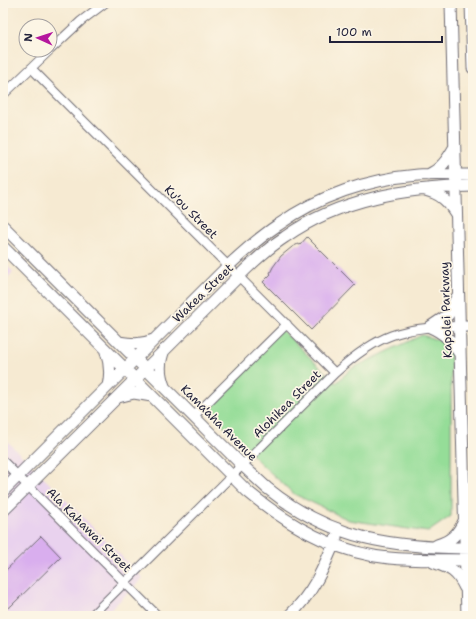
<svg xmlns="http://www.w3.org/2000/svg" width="476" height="619" font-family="'Shantell Sans',sans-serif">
  <rect width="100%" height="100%" fill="#fcf5e5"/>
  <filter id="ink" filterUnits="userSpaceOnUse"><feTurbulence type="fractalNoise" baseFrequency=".025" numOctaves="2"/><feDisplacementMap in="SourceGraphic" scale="8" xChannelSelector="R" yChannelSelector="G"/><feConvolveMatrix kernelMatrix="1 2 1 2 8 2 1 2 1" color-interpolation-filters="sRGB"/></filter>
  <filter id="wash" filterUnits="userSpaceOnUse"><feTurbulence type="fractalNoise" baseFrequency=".012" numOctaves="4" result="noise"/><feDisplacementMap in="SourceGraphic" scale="16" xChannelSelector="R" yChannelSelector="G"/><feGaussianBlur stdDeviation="0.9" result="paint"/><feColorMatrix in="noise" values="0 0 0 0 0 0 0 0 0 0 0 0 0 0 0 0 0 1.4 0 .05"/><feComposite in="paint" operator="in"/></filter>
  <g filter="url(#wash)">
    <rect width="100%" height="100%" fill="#f6ead2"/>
    <path fill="#e9d2ee" d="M3,262L13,272L3,282Z
      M3,437L143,578L104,616H3Z"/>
    <path fill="#95dd98" stroke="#5c806a" d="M279,327L336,383L351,369L422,335L451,344V516L428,532L349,520L294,494L260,463L205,408Z"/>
    <g id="blocks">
      <path fill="#d9aeee" d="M307,237L355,285L311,330L263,282L271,274L270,273L273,267L281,256L292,247L298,244L300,245Z
        M41,536L61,557L11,606L3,610V573Z"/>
    </g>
  </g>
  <g filter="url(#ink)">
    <use href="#blocks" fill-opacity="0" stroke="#6c6870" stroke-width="1"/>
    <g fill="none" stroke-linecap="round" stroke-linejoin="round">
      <defs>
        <path id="street" d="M50,50L81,21L105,3
          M31,68L335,373
          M3,95L50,50
          M194,416L287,324
          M3,461L158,616
          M91,616L335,373C378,334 402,327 459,326"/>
        <path id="secondary" d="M451,3L467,616
          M471,3L473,68
          M428,175C441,169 447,160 454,148
          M425,190C441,194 448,201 456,214
          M3,226L242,465C251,473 259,481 267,488C331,540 394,548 473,548
          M3,247L247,491C288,525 335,553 389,558C417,561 444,559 472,560
          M459,326H473
          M430,327L448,315L457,297
          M430,327C444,333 452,341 460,354
          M119,342C131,344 141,345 153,340
          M106,352C110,363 111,373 108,386
          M164,386C159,373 159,363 164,350
          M118,397L134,393L152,396
          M3,491L228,266C244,251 260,237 278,225C318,196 369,179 418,175C436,174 455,175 473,175
          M3,511L239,276C253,262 268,248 285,237C340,198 407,188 473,186
          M437,545C451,541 458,534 464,521
          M433,562C450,568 457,571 465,588
          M289,616C313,593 324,568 336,538"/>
      </defs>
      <use href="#street" stroke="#6c6870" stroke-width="10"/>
      <use href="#secondary" stroke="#6c6870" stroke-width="13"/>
      <use href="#street" stroke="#fff" stroke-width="8"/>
      <use href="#secondary" stroke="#fff" stroke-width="11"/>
    </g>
  </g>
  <g text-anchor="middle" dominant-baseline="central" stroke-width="3.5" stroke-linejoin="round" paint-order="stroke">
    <g font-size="12" fill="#22223b" stroke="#fcf5e5">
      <text transform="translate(191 212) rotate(45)">Ku'ou Street</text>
      <text transform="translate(203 293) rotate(-44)">Wakea Street</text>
      <text transform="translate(446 310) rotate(-92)">Kapolei Parkway</text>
      <text transform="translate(287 404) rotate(-45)">Alohikea Street</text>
      <text transform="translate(219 423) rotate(45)">Kama'aha Avenue</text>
      <text transform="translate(89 530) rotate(45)">Ala Kahawai Street</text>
    </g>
  </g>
  <rect width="476" height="619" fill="none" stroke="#fcf5e5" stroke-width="16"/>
  <g transform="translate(38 38) rotate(273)"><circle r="19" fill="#fcf5e5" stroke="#a5a1a1"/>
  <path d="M0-3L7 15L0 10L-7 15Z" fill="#b5179e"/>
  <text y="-6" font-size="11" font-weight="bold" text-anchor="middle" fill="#22223b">N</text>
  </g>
  <path d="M330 36v6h112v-6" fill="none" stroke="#22223b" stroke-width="2"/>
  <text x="336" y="36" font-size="12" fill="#22223b" stroke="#fcf5e5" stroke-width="3" paint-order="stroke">100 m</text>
</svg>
